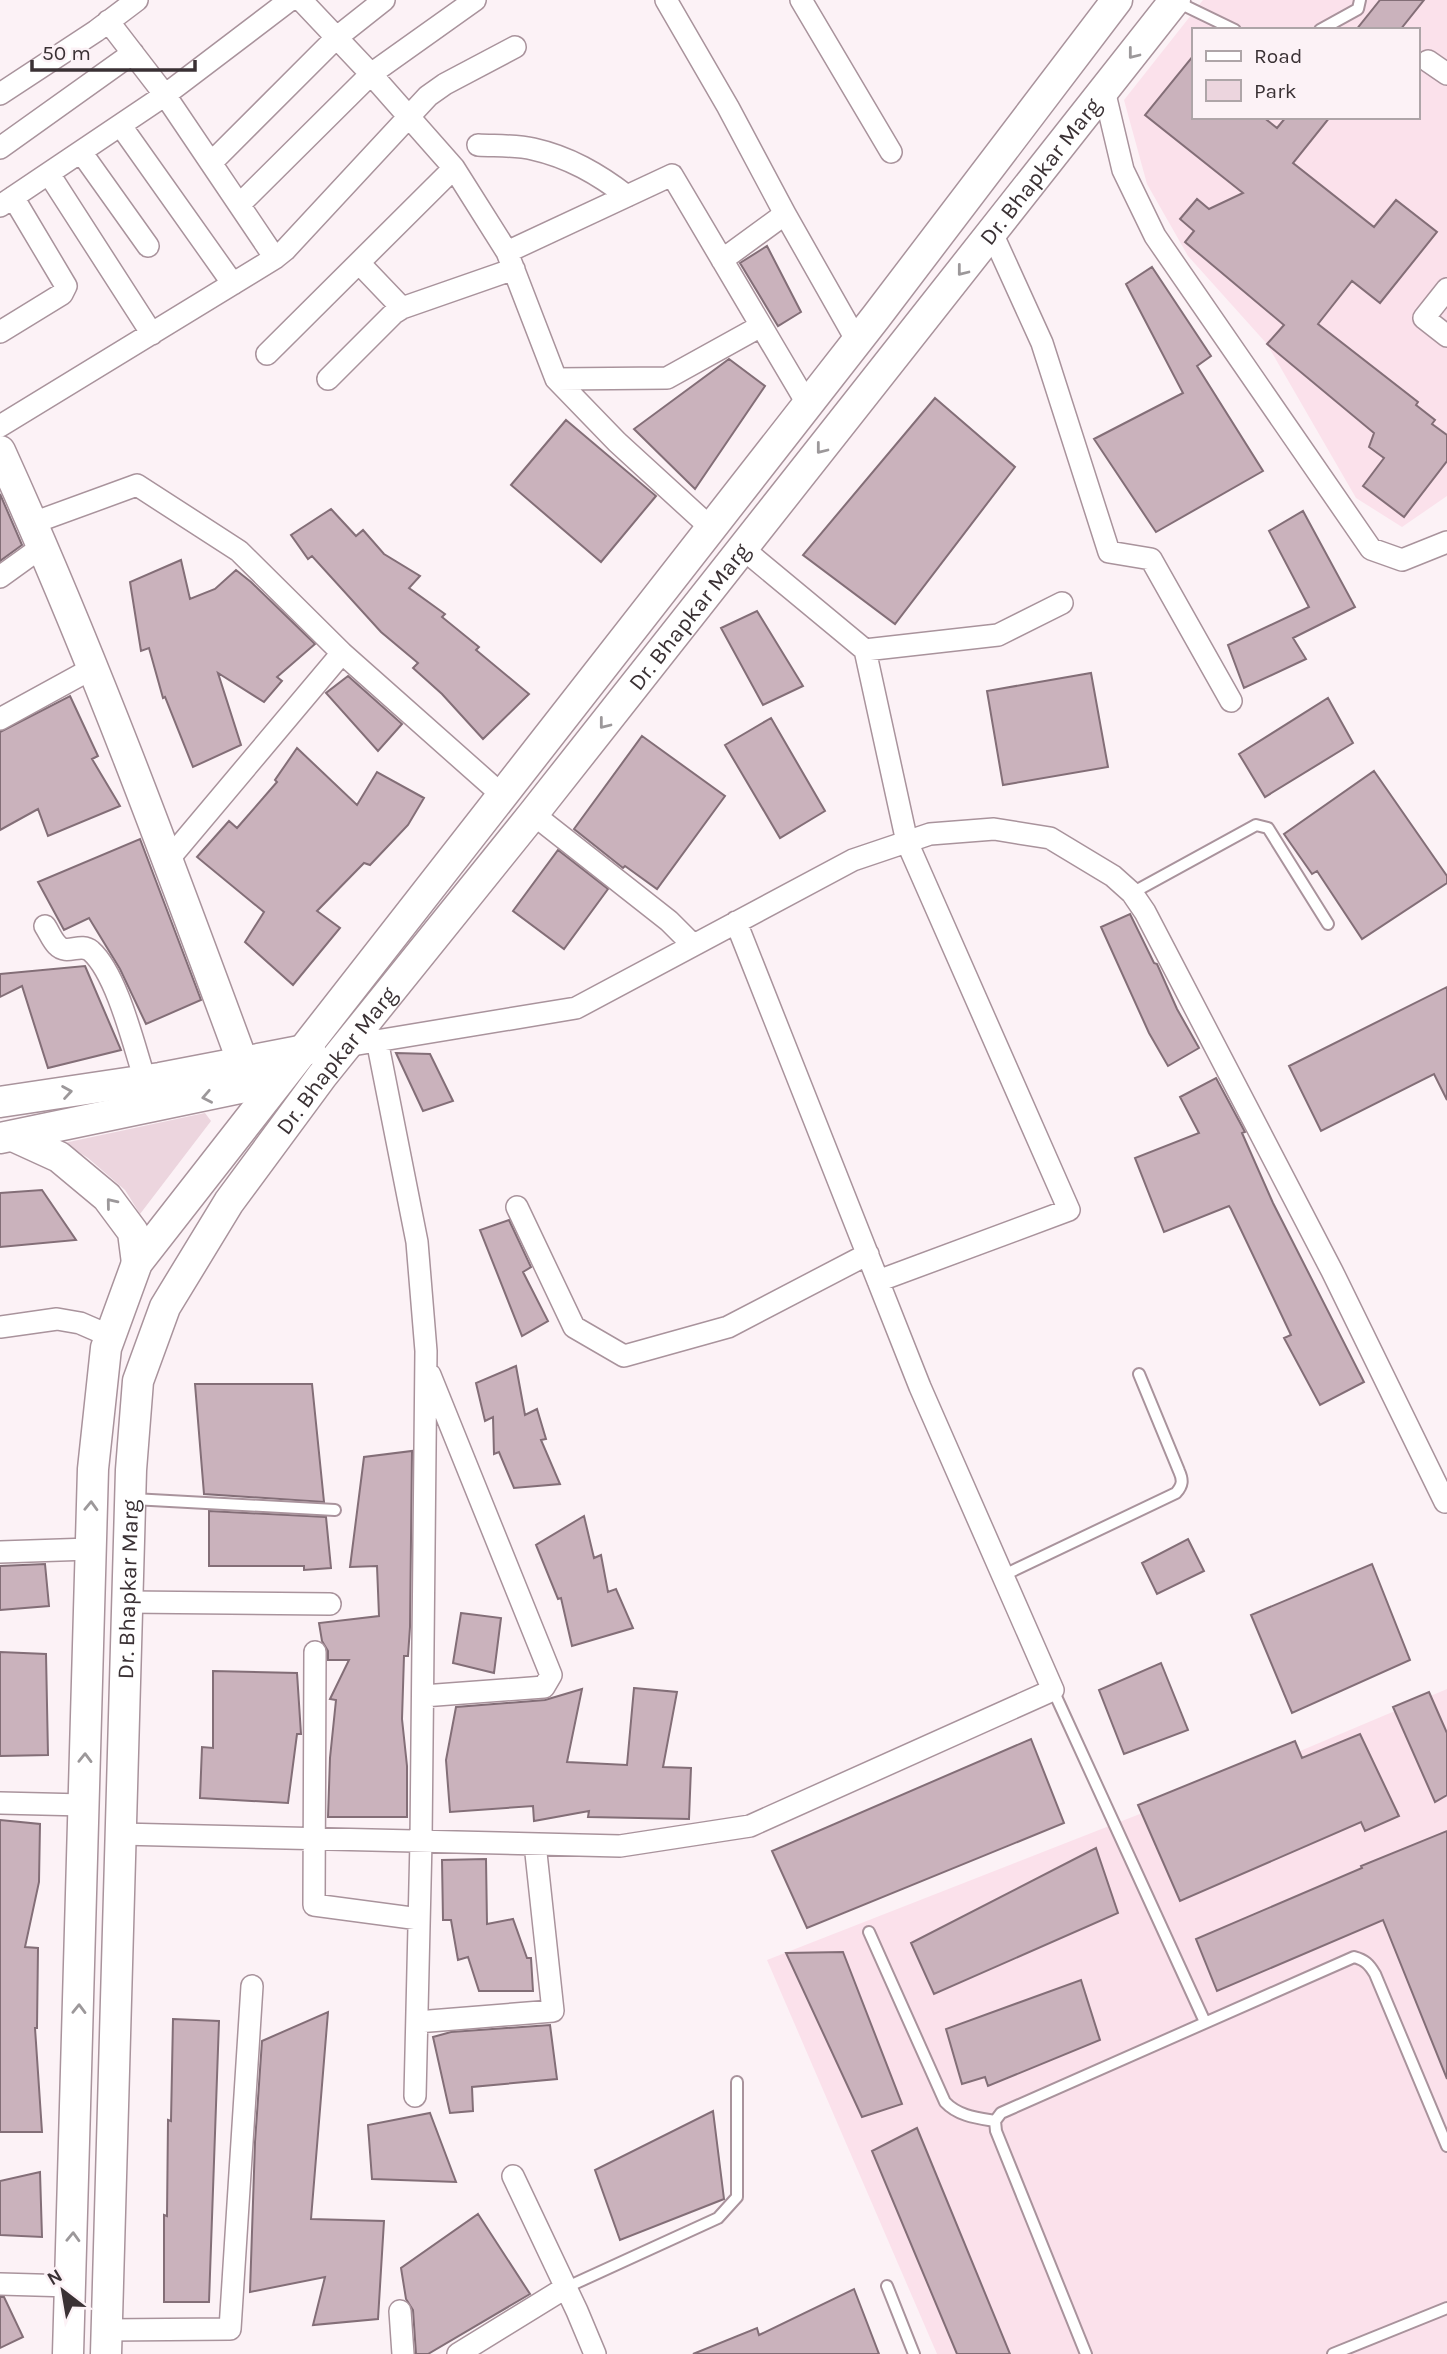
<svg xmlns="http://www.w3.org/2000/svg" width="1447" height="2354" font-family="Karla,sans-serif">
  <rect width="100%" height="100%" fill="#fcf2f6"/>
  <path fill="#fbe1eb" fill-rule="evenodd" d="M1203,0H1447V496L1402,527L1356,498L1267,344L1188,256L1147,184L1124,100ZM1193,30H1417V117H1193Z
    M1447,1689V2354H937L767,1960L1293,1754Z"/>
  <path fill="#ecd5de" d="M205,1113L211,1121L140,1214L125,1190L88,1158L64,1143Z"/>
  <path fill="#cab2bc" stroke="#836e77" stroke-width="2" d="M1380,0H1424L1400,30H1356Z
    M1193,56V117H1263L1277,128L1286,117H1330L1293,163L1374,227L1396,200L1437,232L1380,303L1352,281L1318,324L1418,402L1416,405L1435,420L1432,424L1447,435V461L1404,517L1363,486L1384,458L1369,447L1374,433L1267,344L1284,325L1185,242L1194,231L1180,219L1197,199L1209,209L1243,193L1145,115Z
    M767,246L801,312L778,326L740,263Z
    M1152,267L1211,356L1197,366L1263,471L1156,532L1094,439L1183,393L1126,284Z
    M729,359L765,386L695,489L634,429Z
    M935,398L1015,467L895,624L803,555Z
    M566,420L656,496L601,562L511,485Z
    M0,494L22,545L0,561Z
    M331,509L356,536L363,530L384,554L420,576L409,588L445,614L442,617L479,647L476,650L529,694L483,739L442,694L413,668L418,663L381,632L312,556L308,559L291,535Z
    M1303,511L1355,607L1293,638L1306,659L1244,688L1228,645L1309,607L1269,531Z
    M181,560L190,599L215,589L236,570L251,582L315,644L277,677L282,681L264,702L218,673L241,745L193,767L165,697L163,698L149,648L141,651L130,582Z
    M757,611L803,686L763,705L721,628Z
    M1091,673L1108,767L1003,785L987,691Z
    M348,676L402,724L378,751L326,693Z
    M70,696L98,756L92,759L120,806L48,836L38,809L0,830V732Z
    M1328,698L1353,743L1265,797L1239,754Z
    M771,718L825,811L780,838L725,745Z
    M642,736L725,796L657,889L625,866L623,868L574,829Z
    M297,748L357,805L377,772L424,798L408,825L370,865L364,863L317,911L340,928L293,985L245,942L264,912L197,857L229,821L237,828L277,782L275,780Z
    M1374,771L1447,876V883L1362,939L1317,871L1312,874L1284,834Z
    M140,839L201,1000L146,1024L120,969L89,918L64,930L38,882Z
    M558,850L608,889L564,949L513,911Z
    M1130,914L1154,963L1157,964L1177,1009L1199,1048L1168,1066L1149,1033L1101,927Z
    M85,966L121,1050L48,1068L22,986L0,997V974Z
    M1447,987V1100L1434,1074L1321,1131L1289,1066Z
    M396,1053L430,1054L453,1101L423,1111Z
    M1216,1078L1245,1132L1242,1133L1273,1203L1364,1382L1320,1405L1284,1338L1291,1335L1231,1209L1229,1206L1164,1232L1135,1158L1199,1133L1180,1097Z
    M42,1190L76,1240L0,1247V1193Z
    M509,1220L531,1267L523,1272L548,1321L522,1336L480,1230Z
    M516,1366L525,1415L537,1409L546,1439L541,1440L560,1484L514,1488L499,1452L494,1454L493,1417L485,1421L476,1383Z
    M195,1384H312L324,1502L204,1494Z
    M412,1451L410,1627L408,1656H404L402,1719L407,1766V1817H328L330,1758L336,1700L330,1699L349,1660H328V1651L322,1641L319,1623L379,1616L377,1566L350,1567L364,1457Z
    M209,1511L326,1517L331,1568L304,1570V1566H209Z
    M584,1516L594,1558L601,1555L608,1592L616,1589L633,1628L572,1646L561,1598L558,1599L536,1545Z
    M1188,1539L1204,1571L1157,1594L1142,1563Z
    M45,1564L49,1606L0,1610V1566Z
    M1372,1564L1410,1660L1292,1713L1251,1615Z
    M461,1613L501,1618L494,1673L453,1663Z
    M0,1652L46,1654L48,1755L0,1756Z
    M1161,1663L1188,1730L1124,1754L1099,1690Z
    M213,1671L297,1673L301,1734H297L288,1803L200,1798L202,1747L213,1748Z
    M634,1688L677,1692L663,1767L691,1768L689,1819L588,1817L589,1811L534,1821L533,1806L450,1812L446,1760L456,1707L545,1700L582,1689L567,1762L627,1765Z
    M1429,1692L1447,1733V1795L1435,1802L1393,1707Z
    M1360,1734L1399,1816L1365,1831L1361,1822L1180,1901L1138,1805L1295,1741L1302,1758Z
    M1031,1739L1064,1823L807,1928L772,1851Z
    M0,1820L40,1824L39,1882L25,1947L38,1948L37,2028H35L42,2132H0Z
    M1447,1831V2079L1383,1920L1217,1991L1196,1939L1362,1868L1361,1866Z
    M1096,1848L1118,1913L934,1994L911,1943Z
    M486,1859L487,1924L513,1919L527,1958H531L533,1991H479L468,1957L458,1960L451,1920H443L442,1860Z
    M843,1952L902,2104L862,2117L786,1953Z
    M1081,1980L1100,2040L988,2086L985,2077L962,2084L946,2029Z
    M328,2012L311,2219L384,2221L378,2319L313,2325L325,2277L250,2292L255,2142L262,2041Z
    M173,2019L219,2021L209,2302H164V2215L167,2216L168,2120L171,2121Z
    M550,2025L557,2079L472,2087L473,2111L450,2113L433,2037L451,2032Z
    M713,2111L724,2199L620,2240L595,2170Z
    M430,2113L456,2182L372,2179L368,2125Z
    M917,2128L1010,2354H957L872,2151Z
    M40,2172L42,2237L0,2235V2181Z
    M478,2214L530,2294L428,2354H416L413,2310L406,2299L401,2268Z
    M854,2289L879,2354H693L757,2328L759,2335Z
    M0,2297H4L23,2337L0,2348Z"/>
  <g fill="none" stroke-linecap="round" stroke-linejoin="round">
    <defs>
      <path id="lane" d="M1175,1L1235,30
        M1320,30L1358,9L1360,0
        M1132,893L1256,825L1268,828L1328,924
        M133,1499L335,1510
        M1002,1576L1176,1493C1183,1485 1183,1480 1179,1471L1139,1374
        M1053,1690L1205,2022
        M869,1932L945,2102C958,2116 977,2118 995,2121
        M887,2286L914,2354
        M565,2288L718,2218L737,2197V2082
        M1086,2354L996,2131L995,2121L1001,2113L1354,1957C1365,1960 1369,1964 1375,1974L1447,2146
        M1333,2354L1447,2308"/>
      <path id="street" d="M301,0L371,74L454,168L507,252L672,175L808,405
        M666,0L728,107L785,214L722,260
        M801,0L891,152
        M108,21L165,95L275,258
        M1428,61L1447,74
        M1104,90L1123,170L1155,236L1371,549L1402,560L1447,542
        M0,94L96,31L137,0
        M121,126L233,284
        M478,145C496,146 516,145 533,149C569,157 598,174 627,196
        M0,148L133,53
        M81,152L148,246
        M211,163L336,38L384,0
        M49,174L152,334
        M240,204L371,74L475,0
        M0,206L165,95L290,0
        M785,214L857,341
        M992,233L1042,343L1109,552L1151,559L1231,701
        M507,252L556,379L617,442L711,528
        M359,263L402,308
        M1447,289L1424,318L1447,336
        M0,332L62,294L66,286L13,197
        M267,354L454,168
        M328,379L394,313L402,308L514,269
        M556,379L667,378L761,326
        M0,426L275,258L285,250L428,96L445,84L515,47
        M33,523L137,485L239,551L342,653L502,795
        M742,548L865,650L907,842L1069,1210L878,1281
        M0,577L43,546
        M865,650L998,635L1062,603
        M0,719L93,668
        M533,814L669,921L693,945
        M168,860L342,653
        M45,926C49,932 52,940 57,945C67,956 80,942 91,951C117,974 134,1046 145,1080
        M377,1040L417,1242L426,1351L421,1841L415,2096
        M346,1046L576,1008L853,860L930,834L994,829L1050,838L1113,876L1132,893L1145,912L1332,1271L1445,1502
        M517,1207L574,1327L624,1356L728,1327L868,1254
        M0,1327L57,1319L80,1323L110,1336
        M0,1552L90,1549
        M127,1602L330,1604
        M315,1652L314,1905L419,1919
        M423,1696L544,1687L551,1675L430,1375
        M0,1803L84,1805
        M120,1834L620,1846L750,1826L1053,1690L920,1387L736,922
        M417,2022L553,2011L535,1844
        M513,2176L577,2311L595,2354
        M0,2284L71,2286
        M400,2311L403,2354
        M106,2330L230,2329L252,1986
        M458,2354L565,2288"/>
      <g id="secondary">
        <path d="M0,451C91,651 167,857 243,1063L250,1088"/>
        <path d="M0,1102L160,1078L310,1049"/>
        <path d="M13,1136L59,1157L107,1197L133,1232L137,1263"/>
        <path d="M0,1138L269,1082"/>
        <path d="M68,2354L93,1469L106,1348L137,1263L876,317L1117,0"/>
        <path id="s1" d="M106,2354L131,1470L138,1381L165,1307L229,1202L322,1076L533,814L1175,0"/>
      </g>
    </defs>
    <use href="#lane" stroke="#a9939c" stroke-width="14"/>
    <use href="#street" stroke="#a9939c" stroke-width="24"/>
    <use href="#secondary" stroke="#a9939c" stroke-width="33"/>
    <use href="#lane" stroke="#fff" stroke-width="10"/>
    <use href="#street" stroke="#fff" stroke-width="21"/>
    <use href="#secondary" stroke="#fff" stroke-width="30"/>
  </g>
  <defs><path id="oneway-chevron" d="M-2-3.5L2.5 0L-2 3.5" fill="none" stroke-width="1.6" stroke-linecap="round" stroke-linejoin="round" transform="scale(1.75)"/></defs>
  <g stroke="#9c989a">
    <use href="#oneway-chevron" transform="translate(1133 54) rotate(128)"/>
    <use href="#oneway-chevron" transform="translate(962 271) rotate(128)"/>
    <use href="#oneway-chevron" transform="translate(821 449) rotate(128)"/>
    <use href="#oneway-chevron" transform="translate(604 724) rotate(128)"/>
    <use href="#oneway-chevron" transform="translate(67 1092) rotate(-9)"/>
    <use href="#oneway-chevron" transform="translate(207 1097) rotate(169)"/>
    <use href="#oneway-chevron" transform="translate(111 1203) rotate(-129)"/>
    <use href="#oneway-chevron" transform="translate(91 1506) rotate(-88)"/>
    <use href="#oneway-chevron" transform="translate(85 1758) rotate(-89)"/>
    <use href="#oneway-chevron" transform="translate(79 2009) rotate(-89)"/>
    <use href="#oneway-chevron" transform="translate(73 2237) rotate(-88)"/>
  </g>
  <g text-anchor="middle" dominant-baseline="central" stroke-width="7" stroke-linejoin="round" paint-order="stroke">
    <g font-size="23" fill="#3a3134" stroke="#fcf2f6">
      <text stroke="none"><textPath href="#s1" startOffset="2487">Dr. Bhapkar Marg</textPath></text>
      <text stroke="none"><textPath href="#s1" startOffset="1920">Dr. Bhapkar Marg</textPath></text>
      <text stroke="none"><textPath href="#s1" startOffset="1353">Dr. Bhapkar Marg</textPath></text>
      <text stroke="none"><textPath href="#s1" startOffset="765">Dr. Bhapkar Marg</textPath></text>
    </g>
  </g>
  <rect x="1192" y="28" width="228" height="91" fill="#fcf2f6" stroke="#aea5a8" stroke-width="2"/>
  <rect x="1206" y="51" width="35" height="10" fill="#ffffff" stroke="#aea5a8" stroke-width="2"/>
  <text x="1254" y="63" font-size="21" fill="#3a3134">Road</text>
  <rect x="1206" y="80" width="35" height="21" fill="#ecd5de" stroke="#aea5a8" stroke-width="2"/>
  <text x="1254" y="98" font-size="21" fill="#3a3134">Park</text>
  <g transform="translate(63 2291) rotate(329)" stroke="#fcf2f6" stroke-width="5" paint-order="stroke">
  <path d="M0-5L12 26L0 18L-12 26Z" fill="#3a3134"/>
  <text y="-10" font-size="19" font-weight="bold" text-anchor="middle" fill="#3a3134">N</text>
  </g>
  <path d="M32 60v10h163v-10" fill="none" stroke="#3a3134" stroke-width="3.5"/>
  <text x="42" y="60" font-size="21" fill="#3a3134" stroke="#fcf2f6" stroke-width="5" paint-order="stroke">50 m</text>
</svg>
